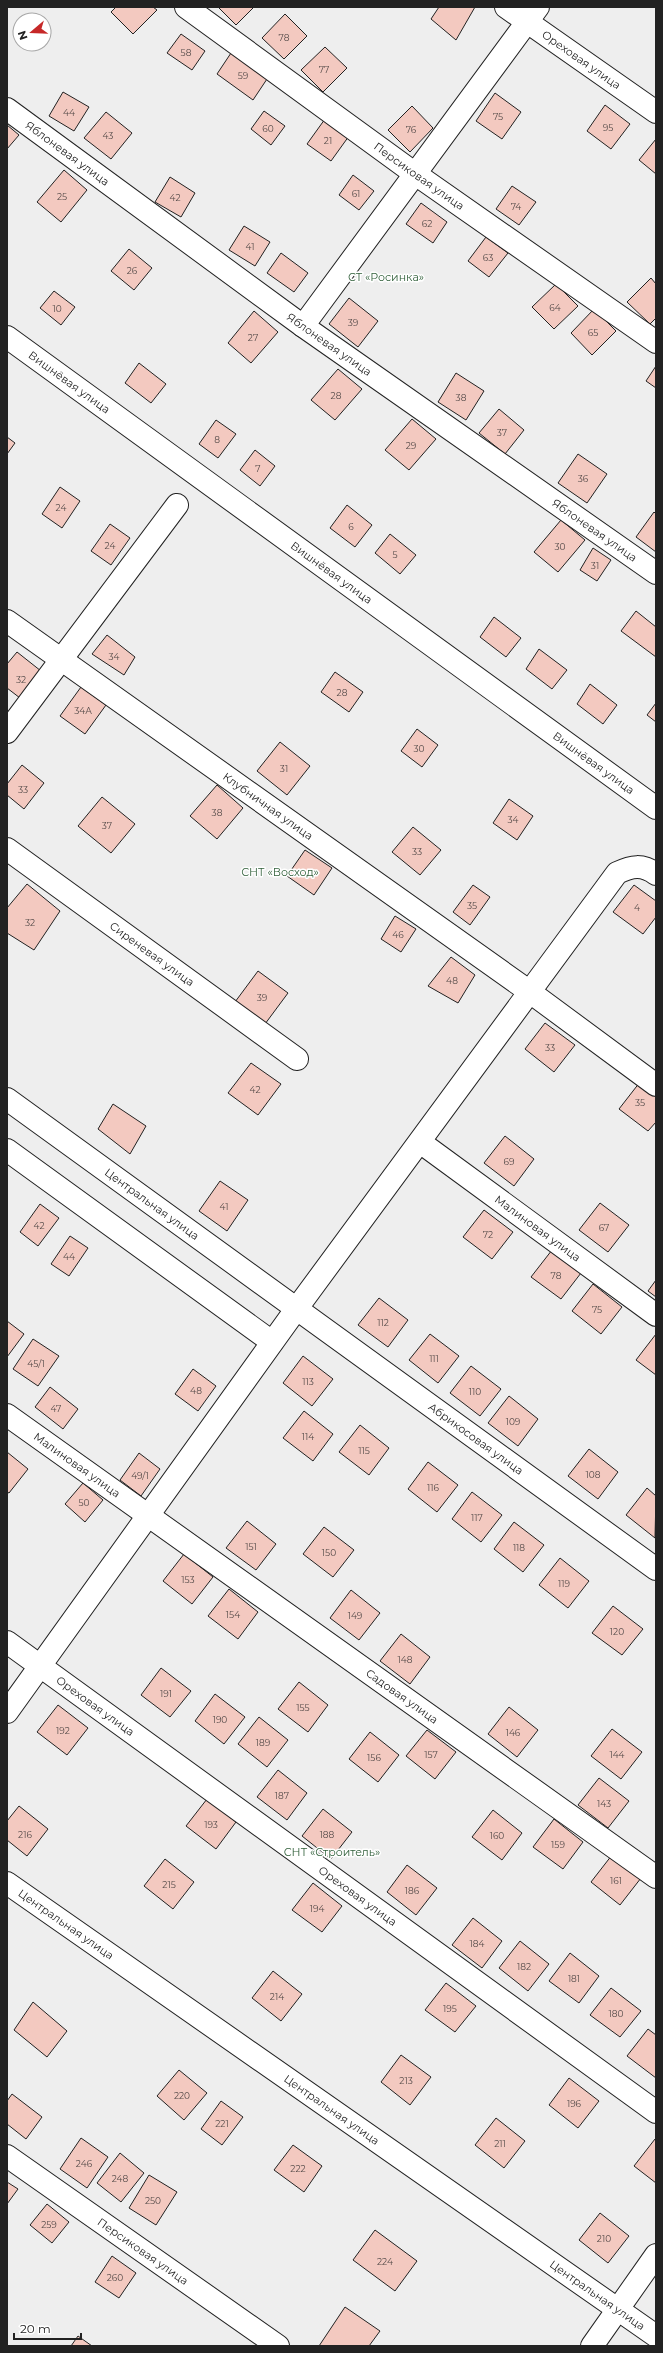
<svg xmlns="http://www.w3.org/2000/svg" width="663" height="2353" font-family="Montserrat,sans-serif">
  <rect width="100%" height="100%" fill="#fff"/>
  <path fill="#eee" stroke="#6f6f6f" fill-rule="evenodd" d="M7,7H656V2346H7ZM20,20H44V44H20Z"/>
  <path fill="#f3c9c0" stroke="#222" d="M116,7H153L157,10L133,34L111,12Z
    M218,7H254L236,25Z
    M439,7H475L456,40L431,19Z
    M285,14L307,36L284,59L262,38Z
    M181,34L205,51L192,70L167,53Z
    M325,47L347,68L323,92L301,70Z
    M233,50L269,76L253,100L217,74Z
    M63,92L89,107L74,131L49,116Z
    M495,93L521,112L502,139L476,121Z
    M605,105L630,124L611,149L587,131Z
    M412,106L433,128L410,152L388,130Z
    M264,111L285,126L271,145L251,129Z
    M106,112L132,133L111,159L84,138Z
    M325,119L349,136L331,161L307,144Z
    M7,125L19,135L7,149Z
    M656,139V174L639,160Z
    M64,170L87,190L61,222L37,202Z
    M353,175L374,191L359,210L339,195Z
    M170,177L195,193L181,217L155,202Z
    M512,186L536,202L519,225L496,209Z
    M421,203L447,222L433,243L406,224Z
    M244,226L270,242L255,266L229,250Z
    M486,237L508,253L489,277L468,261Z
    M129,249L152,268L134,290L111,271Z
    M281,253L308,273L294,292L267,273Z
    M651,278L656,284V318L650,324L627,302Z
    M556,284L578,306L554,329L532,307Z
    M54,291L75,307L61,325L40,308Z
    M349,298L378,321L358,347L329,324Z
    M594,309L616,331L592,355L571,333Z
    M254,311L278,332L251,363L228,343Z
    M139,363L166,384L151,403L125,383Z
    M656,366V388L646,381Z
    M338,369L362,389L335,420L311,400Z
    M456,373L484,391L466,420L438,402Z
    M499,409L524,430L505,454L479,433Z
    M412,419L436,439L409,470L385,450Z
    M216,420L236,434L218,458L199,444Z
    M7,437L15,443L7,454Z
    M255,450L275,466L260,486L240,470Z
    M578,454L607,474L587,503L558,483Z
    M60,487L80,501L62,528L42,514Z
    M347,505L372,525L355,547L330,528Z
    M654,512L656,514V552L636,537Z
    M561,520L585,540L558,572L534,552Z
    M110,524L130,538L111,565L91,551Z
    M390,534L416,555L400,574L375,553Z
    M593,548L611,560L597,581L580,570Z
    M636,611L656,627V657L621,631Z
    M494,617L521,638L506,657L480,637Z
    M107,635L135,657L124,675L92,654Z
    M539,649L567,670L552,689L526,669Z
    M17,652L41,671L20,698L7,688V664Z
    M335,672L363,692L349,712L321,692Z
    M590,684L617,705L603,724L577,704Z
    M81,687L106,705L85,734L60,716Z
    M656,703V722L647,715Z
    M417,729L438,745L422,767L401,751Z
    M280,742L310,766L287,795L257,771Z
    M22,765L44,783L24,809L7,795V784Z
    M217,785L243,808L217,839L190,816Z
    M102,797L135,824L111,853L78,826Z
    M509,799L533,816L517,840L493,823Z
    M413,827L441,850L420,875L392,852Z
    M305,850L332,868L314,895L287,876Z
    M27,884L60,911L34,950L7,933V908Z
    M473,885L490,897L470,925L453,912Z
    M634,885L656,901V917L643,934L613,912Z
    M395,916L416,929L401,952L381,939Z
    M451,957L475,975L458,1003L428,986Z
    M258,971L288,993L265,1024L235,1002Z
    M545,1023L575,1045L554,1072L525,1049Z
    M251,1063L281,1084L258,1115L228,1093Z
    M640,1082L656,1094V1122L648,1131L619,1109Z
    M113,1104L146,1126L130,1154L98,1129Z
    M505,1136L534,1159L514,1186L484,1163Z
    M220,1181L248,1200L227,1231L199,1211Z
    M600,1203L629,1225L608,1252L579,1230Z
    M40,1204L59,1218L38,1246L20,1232Z
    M484,1210L513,1232L492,1259L463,1237Z
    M70,1236L88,1248L69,1276L51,1264Z
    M552,1250L581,1273L561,1299L531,1277Z
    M656,1280V1297L648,1291Z
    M593,1284L622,1307L601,1334L572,1311Z
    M379,1298L408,1320L388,1347L358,1325Z
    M7,1321L24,1334L7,1357Z
    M430,1334L459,1356L438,1383L409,1360Z
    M656,1334V1375L636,1360Z
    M33,1339L59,1356L38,1386L13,1369Z
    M303,1356L333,1379L312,1406L283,1383Z
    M471,1366L501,1389L480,1416L450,1393Z
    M193,1369L216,1386L198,1411L175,1394Z
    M50,1387L78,1409L63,1429L35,1407Z
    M509,1396L538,1419L518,1446L488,1423Z
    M304,1411L333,1434L313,1461L283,1438Z
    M360,1425L389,1448L369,1475L339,1452Z
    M589,1449L618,1472L598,1499L568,1476Z
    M7,1452L28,1469L9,1493L7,1492Z
    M139,1453L160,1469L141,1496L120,1480Z
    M428,1462L458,1485L437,1512L408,1489Z
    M83,1483L103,1500L85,1522L65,1504Z
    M647,1488L656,1496L655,1538L626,1515Z
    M472,1492L502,1515L481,1542L452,1519Z
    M247,1521L276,1544L256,1570L226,1548Z
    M514,1522L544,1545L523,1572L494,1549Z
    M324,1527L354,1550L333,1577L303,1554Z
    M184,1554L213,1577L192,1604L163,1581Z
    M560,1558L589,1581L568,1608L539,1585Z
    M229,1589L258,1612L238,1639L208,1616Z
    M351,1590L380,1613L359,1640L330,1618Z
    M613,1606L643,1629L622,1655L592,1633Z
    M401,1634L430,1657L410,1684L380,1661Z
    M161,1668L191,1691L170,1717L141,1695Z
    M299,1682L328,1705L308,1732L278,1709Z
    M215,1694L245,1717L224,1744L195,1721Z
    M58,1705L88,1728L67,1755L37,1732Z
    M509,1707L538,1730L517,1757L488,1734Z
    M259,1717L288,1740L267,1767L238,1744Z
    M612,1729L642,1752L621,1779L591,1756Z
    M427,1730L456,1752L435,1779L406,1756Z
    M370,1732L399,1755L378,1782L349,1759Z
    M278,1770L307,1793L287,1820L257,1797Z
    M599,1778L629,1801L608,1828L578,1805Z
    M207,1799L236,1822L216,1849L186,1826Z
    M19,1806L48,1829L27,1856L7,1840V1821Z
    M323,1809L352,1832L331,1859L302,1836Z
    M493,1810L522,1833L502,1860L472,1837Z
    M554,1819L583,1842L563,1869L533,1847Z
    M612,1855L641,1878L620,1905L591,1882Z
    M165,1859L194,1882L173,1909L144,1886Z
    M407,1865L437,1888L416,1915L387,1892Z
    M313,1883L342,1906L322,1932L292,1910Z
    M473,1918L502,1941L482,1968L452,1945Z
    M520,1941L549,1964L528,1991L499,1968Z
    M570,1953L599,1976L579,2003L549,1981Z
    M273,1971L302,1994L281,2021L252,1998Z
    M446,1983L476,2006L455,2032L425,2010Z
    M611,1988L641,2011L620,2037L590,2015Z
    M33,2002L67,2031L47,2057L14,2030Z
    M648,2029L656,2035V2078L627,2056Z
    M401,2055L431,2077L410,2105L381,2082Z
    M179,2070L207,2093L184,2120L157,2096Z
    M569,2078L599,2101L578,2128L549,2105Z
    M12,2094L42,2117L26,2139L7,2124V2101Z
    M221,2101L243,2117L222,2145L201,2129Z
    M496,2118L525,2141L504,2168L475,2145Z
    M81,2138L108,2157L87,2188L60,2169Z
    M655,2139L656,2140V2183L634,2166Z
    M293,2145L322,2166L304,2192L274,2170Z
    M120,2153L144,2173L121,2202L97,2183Z
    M149,2175L177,2192L156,2225L129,2208Z
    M7,2182L18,2189L7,2204Z
    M47,2204L69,2222L52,2243L30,2225Z
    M600,2213L629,2236L608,2263L579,2240Z
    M375,2230L417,2261L395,2291L353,2260Z
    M112,2256L136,2273L119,2298L95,2282Z
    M345,2307L380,2331L369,2346H319Z
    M78,2336L92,2346H71Z"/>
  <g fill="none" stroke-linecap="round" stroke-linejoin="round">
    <defs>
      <g id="minor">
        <path id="s1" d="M186,7L414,173L656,342"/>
        <path id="s2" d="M506,7L656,112"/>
        <path id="s3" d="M7,109L303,326L656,573"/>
        <path d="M303,326L538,7"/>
        <path id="s4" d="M7,337L656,808"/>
        <path id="s5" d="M7,621L530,992L656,1085"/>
        <path d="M7,732L177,505"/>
        <path id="s6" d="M7,849L297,1059"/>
        <path id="s7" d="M7,1099L656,1569"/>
        <path id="s8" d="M420,1142L656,1315"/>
        <path d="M7,1150L272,1342"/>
        <path id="s9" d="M7,1415L656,1877"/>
        <path id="s10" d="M7,1642L656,2112"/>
        <path d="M7,1712L297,1308L617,873C632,866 642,864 656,874"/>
        <path id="s11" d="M7,1883L656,2336"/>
        <path id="s12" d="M7,2156L278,2346"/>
        <path d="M592,2346L656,2255"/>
      </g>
    </defs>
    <use href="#minor" stroke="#222" stroke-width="24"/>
    <use href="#minor" stroke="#fff" stroke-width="22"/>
  </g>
  <g text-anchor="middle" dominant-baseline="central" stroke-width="3" stroke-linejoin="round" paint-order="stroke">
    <g font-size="9" fill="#564c4a">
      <text x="284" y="37">78</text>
      <text x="186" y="52">58</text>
      <text x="324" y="69">77</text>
      <text x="243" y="75">59</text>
      <text x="69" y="112">44</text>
      <text x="498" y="116">75</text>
      <text x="608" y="127">95</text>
      <text x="268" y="128">60</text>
      <text x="411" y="129">76</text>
      <text x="108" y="135">43</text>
      <text x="328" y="140">21</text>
      <text x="356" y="193">61</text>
      <text x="62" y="196">25</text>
      <text x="175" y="197">42</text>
      <text x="516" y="206">74</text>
      <text x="427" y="223">62</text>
      <text x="250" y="246">41</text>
      <text x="488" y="257">63</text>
      <text x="132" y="270">26</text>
      <text x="555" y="307">64</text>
      <text x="57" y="308">10</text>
      <text x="353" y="322">39</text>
      <text x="593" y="332">65</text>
      <text x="253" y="337">27</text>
      <text x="336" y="395">28</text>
      <text x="461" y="397">38</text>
      <text x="502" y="432">37</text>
      <text x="217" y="439">8</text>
      <text x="411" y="445">29</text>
      <text x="258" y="468">7</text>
      <text x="583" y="478">36</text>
      <text x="61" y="507">24</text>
      <text x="351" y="526">6</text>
      <text x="110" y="545">24</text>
      <text x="560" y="546">30</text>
      <text x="395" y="554">5</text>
      <text x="595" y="565">31</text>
      <text x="114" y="656">34</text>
      <text x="21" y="679">32</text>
      <text x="342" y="692">28</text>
      <text x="83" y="710">34А</text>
      <text x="419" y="748">30</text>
      <text x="284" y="768">31</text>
      <text x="23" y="789">33</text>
      <text x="217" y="812">38</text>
      <text x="513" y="819">34</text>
      <text x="107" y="825">37</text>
      <text x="417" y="851">33</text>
      <text x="472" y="905">35</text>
      <text x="637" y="907">4</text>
      <text x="30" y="922">32</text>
      <text x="398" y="934">46</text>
      <text x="452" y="980">48</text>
      <text x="262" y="997">39</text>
      <text x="550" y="1047">33</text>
      <text x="255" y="1089">42</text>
      <text x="640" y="1102">35</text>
      <text x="509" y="1161">69</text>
      <text x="224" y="1206">41</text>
      <text x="39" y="1225">42</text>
      <text x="604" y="1227">67</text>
      <text x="488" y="1234">72</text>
      <text x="69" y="1256">44</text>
      <text x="556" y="1275">78</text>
      <text x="597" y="1309">75</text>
      <text x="383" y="1322">112</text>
      <text x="434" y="1358">111</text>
      <text x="36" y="1363">45/1</text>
      <text x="308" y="1381">113</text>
      <text x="196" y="1390">48</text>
      <text x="475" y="1391">110</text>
      <text x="56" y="1408">47</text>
      <text x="513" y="1421">109</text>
      <text x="308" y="1436">114</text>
      <text x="364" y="1450">115</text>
      <text x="593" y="1474">108</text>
      <text x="140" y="1475">49/1</text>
      <text x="433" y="1487">116</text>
      <text x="84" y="1502">50</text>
      <text x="477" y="1517">117</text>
      <text x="251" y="1546">151</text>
      <text x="519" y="1547">118</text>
      <text x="329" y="1552">150</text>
      <text x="188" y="1579">153</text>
      <text x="564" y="1583">119</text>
      <text x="233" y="1614">154</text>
      <text x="355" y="1615">149</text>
      <text x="617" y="1631">120</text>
      <text x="405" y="1659">148</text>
      <text x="166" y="1693">191</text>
      <text x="303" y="1707">155</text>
      <text x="220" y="1719">190</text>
      <text x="63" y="1730">192</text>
      <text x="513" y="1732">146</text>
      <text x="263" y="1742">189</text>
      <text x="431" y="1754">157</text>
      <text x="617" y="1754">144</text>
      <text x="374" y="1757">156</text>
      <text x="282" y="1795">187</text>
      <text x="604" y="1803">143</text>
      <text x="211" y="1824">193</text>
      <text x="25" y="1834">216</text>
      <text x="327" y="1834">188</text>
      <text x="497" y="1835">160</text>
      <text x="558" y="1844">159</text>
      <text x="616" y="1880">161</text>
      <text x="169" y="1884">215</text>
      <text x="412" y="1890">186</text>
      <text x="317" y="1908">194</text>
      <text x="477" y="1943">184</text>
      <text x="524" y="1966">182</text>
      <text x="574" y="1978">181</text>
      <text x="277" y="1996">214</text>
      <text x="450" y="2008">195</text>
      <text x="616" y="2013">180</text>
      <text x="406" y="2080">213</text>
      <text x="182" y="2095">220</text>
      <text x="574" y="2103">196</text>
      <text x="222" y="2123">221</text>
      <text x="500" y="2143">211</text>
      <text x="84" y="2163">246</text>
      <text x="298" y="2168">222</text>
      <text x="120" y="2178">248</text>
      <text x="153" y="2200">250</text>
      <text x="49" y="2224">259</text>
      <text x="604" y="2238">210</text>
      <text x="385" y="2261">224</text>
      <text x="115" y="2277">260</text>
    </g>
    <g font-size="11" fill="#222" stroke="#fff">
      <text stroke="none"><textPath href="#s2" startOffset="92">Ореховая улица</textPath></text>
      <text stroke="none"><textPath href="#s3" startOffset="75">Яблоневая улица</textPath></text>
      <text stroke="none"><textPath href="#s1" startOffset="288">Персиковая улица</textPath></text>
      <text stroke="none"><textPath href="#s3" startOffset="399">Яблоневая улица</textPath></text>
      <text stroke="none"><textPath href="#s4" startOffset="77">Вишнёвая улица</textPath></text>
      <text stroke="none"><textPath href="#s3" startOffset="723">Яблоневая улица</textPath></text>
      <text stroke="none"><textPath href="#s4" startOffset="401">Вишнёвая улица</textPath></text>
      <text stroke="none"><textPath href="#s4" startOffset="725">Вишнёвая улица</textPath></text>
      <text stroke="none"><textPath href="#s5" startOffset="320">Клубничная улица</textPath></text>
      <text stroke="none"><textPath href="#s6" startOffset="179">Сиреневая улица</textPath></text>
      <text stroke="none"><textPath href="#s7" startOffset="179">Центральная улица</textPath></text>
      <text stroke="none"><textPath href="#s8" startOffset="146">Малиновая улица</textPath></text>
      <text stroke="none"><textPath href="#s7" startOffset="579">Абрикосовая улица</textPath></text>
      <text stroke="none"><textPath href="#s9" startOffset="86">Малиновая улица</textPath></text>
      <text stroke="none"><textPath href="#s9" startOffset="485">Садовая улица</textPath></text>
      <text stroke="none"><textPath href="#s10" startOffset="109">Ореховая улица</textPath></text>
      <text stroke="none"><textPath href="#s10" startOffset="433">Ореховая улица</textPath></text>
      <text stroke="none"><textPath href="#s11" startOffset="72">Центральная улица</textPath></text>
      <text stroke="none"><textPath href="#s11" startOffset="396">Центральная улица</textPath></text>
      <text stroke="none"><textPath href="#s12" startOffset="166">Персиковая улица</textPath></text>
      <text stroke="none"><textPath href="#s11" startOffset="720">Центральная улица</textPath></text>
    </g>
    <g font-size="11" fill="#2f5e38" stroke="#fff">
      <text x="386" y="277">СТ «Росинка»</text>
      <text x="280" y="872">СНТ «Восход»</text>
      <text x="332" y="1852">СНТ «Строитель»</text>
    </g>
  </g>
  <rect width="663" height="2353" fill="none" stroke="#222222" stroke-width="16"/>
  <g transform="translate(32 32) rotate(251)"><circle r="19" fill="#ffffff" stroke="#a7a7a7"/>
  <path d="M0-3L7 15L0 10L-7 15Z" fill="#c62828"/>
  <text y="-6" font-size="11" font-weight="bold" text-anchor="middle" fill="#222222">N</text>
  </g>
  <path d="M14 2333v6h67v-6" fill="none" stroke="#222222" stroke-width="2"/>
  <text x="20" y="2333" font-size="12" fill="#222222" stroke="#ffffff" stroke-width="3" paint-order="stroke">20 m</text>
</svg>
